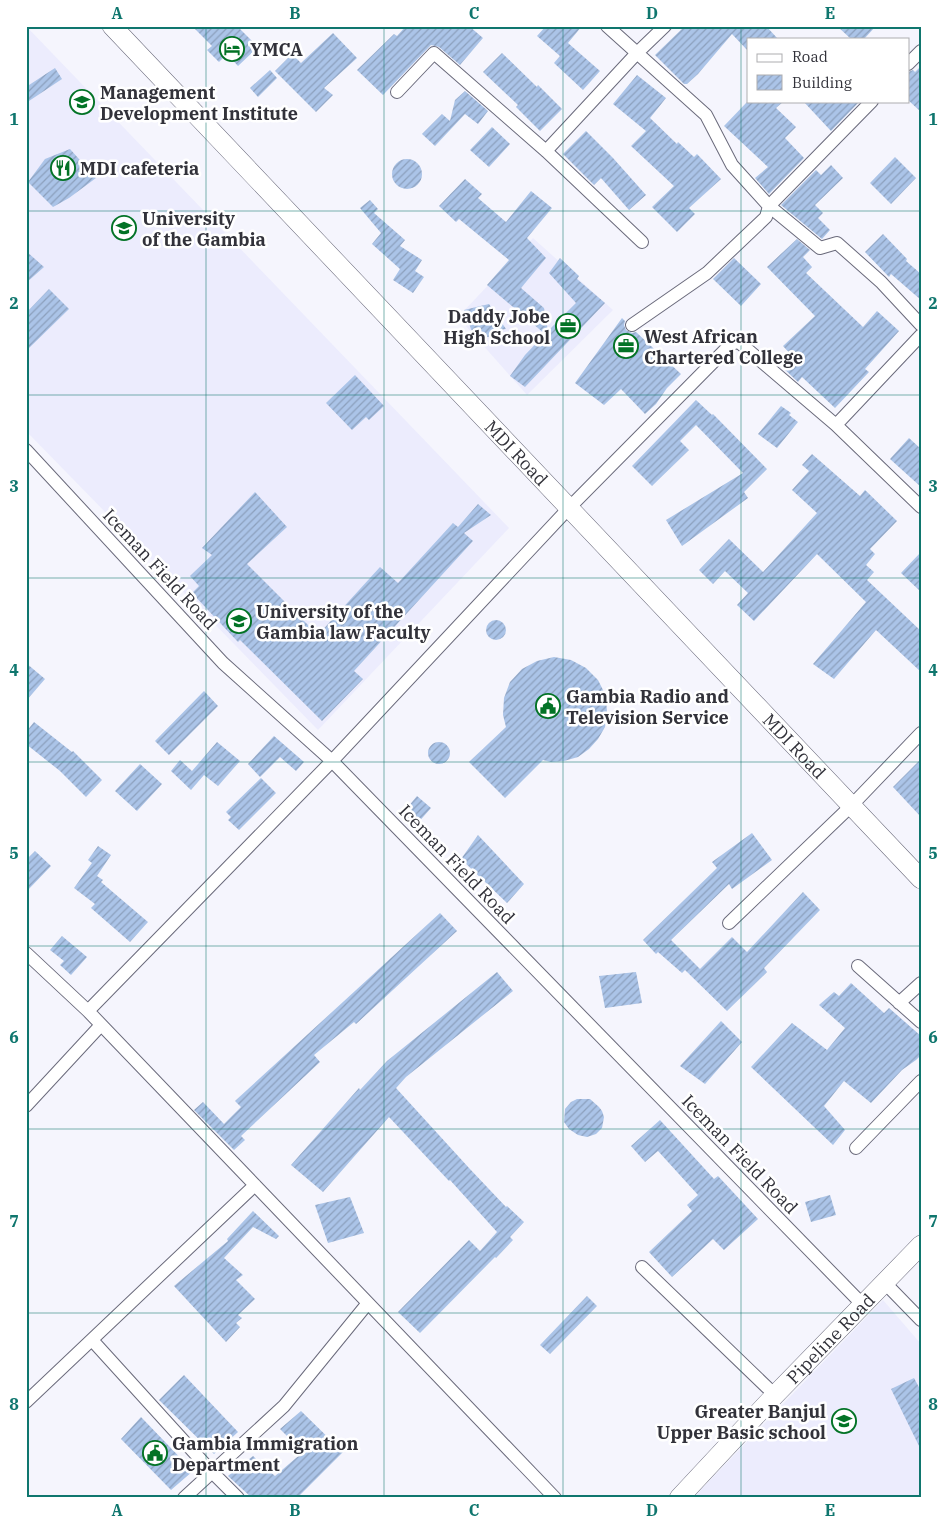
<svg xmlns="http://www.w3.org/2000/svg" width="947" height="1524" font-family="'IBM Plex Serif',serif">
  <defs>
    <pattern id="building-hatch" width="6" height="6" patternUnits="userSpaceOnUse" patternTransform="scale(1.25)"><rect width="6" height="6" fill="#abc4e8"/><path d="M-1 1l2-2M0 6l6-6M5 7l2-2" fill="none" stroke="#8ca0bd"/></pattern>
  </defs>
  <rect width="100%" height="100%" fill="#f5f5fd"/>
  <path fill="#ececfd" d="M26,26L509,528L318,730L26,431Z
    M533,238L613,310L527,395L458,317Z
    M883,1300L921,1344V1498H693Z"/>
  <path fill="url(#building-hatch)" d="M192,26H237L258,47L238,66L227,54L219,62L207,50L212,46Z
    M406,26H469L483,38L460,65L439,47L431,45L383,95L357,70L394,34L397,36Z
    M546,26H582L568,43L600,71L583,90L554,63L560,56L537,36Z
    M685,26H766L778,39H748V51L732,34L698,74L687,84H684L655,55Z
    M837,26H876L864,39H851Z
    M333,33L357,58L324,88L333,95L316,112L275,71L292,54L301,63Z
    M502,53L537,87L538,85L562,109L540,131L516,107L518,105L483,72Z
    M921,66V112L908,100V72L913,70L915,72Z
    M55,68L62,79L26,103V87Z
    M270,70L277,78L258,97L250,88Z
    M637,75L666,98L650,118L677,144L678,142L694,157L697,154L721,179L689,208L695,214L677,232L652,207L674,186L631,146L646,131L613,104Z
    M465,91L488,111L478,124L465,114L435,146L422,134L442,114L450,121L455,100Z
    M748,101H784L776,108L796,127L785,138L804,158L769,194L755,178L768,167L724,126Z
    M803,101H860L831,131Z
    M492,127L510,144L489,167L470,150Z
    M586,131L613,158L646,195L629,210L601,178L594,185L563,154Z
    M70,149L96,178L69,198L53,207L28,182L45,159Z
    M895,157L916,178L891,204L870,183Z
    M392 174a15 15 0 1 1 30 0a15 15 0 1 1-30 0Z
    M831,165L843,178L815,205L823,213L818,218L830,230L822,239L781,205L816,170L821,175Z
    M465,179L482,194L478,198L506,222L531,191L552,208L527,238L546,258L521,288L544,308L548,331L576,303L549,273L560,258L579,276L577,279L605,303L525,387L510,376L525,355L545,334L487,285L509,260L459,219L456,222L439,206Z
    M370,200L378,209L374,213L405,240L400,246L422,260L415,271L424,277L413,293L393,280L400,269L372,244L381,233L360,208Z
    M883,234L907,259L906,261L921,274V300L891,274L889,277L865,252Z
    M797,239L810,250L803,257L812,267L806,273L863,327L877,311L899,331L865,369L869,372L835,408L802,377L798,382L781,366L792,356L783,346L815,316L767,267Z
    M26,251L44,267L26,283Z
    M734,258L761,284L741,306L713,279Z
    M49,289L69,309L26,351V313Z
    M489,304L506,329L499,330L496,335L475,340L464,310Z
    M622,318L625,321L624,325L626,330L632,333L636,332L681,374L667,388L656,404L645,414L621,389L604,405L575,383Z
    M355,375L384,406L369,420L366,417L352,430L326,403Z
    M696,400L712,415L713,414L767,469L744,492L748,498L682,546L666,520L743,473L696,425L680,441L689,450L652,486L632,466Z
    M781,406L791,413L789,415L798,422L777,448L758,434Z
    M909,438L921,449V487L890,459Z
    M812,454L860,496L865,490L897,521L870,549L875,554L866,565L874,572L867,580L921,631V672L876,630L834,679L813,664L866,602L817,554L754,621L737,605L748,593L725,571L713,584L699,570L729,539L763,572L817,513L792,490L809,471L802,465Z
    M255,492L287,527L247,564L318,635L380,567L398,583L453,523L458,527L478,504L491,515L464,533L473,541L354,671L363,679L322,721L240,640L238,642L192,593L199,586L190,576L212,555L202,548Z
    M921,552V592L901,573Z
    M486 630a10 10 0 1 1 20 0a10 10 0 1 1-20 0Z
    M554,657L571,660L586,668L598,680L606,696L607,713L605,727L598,739L589,749L578,757L564,761L551,762L543,760L505,798L469,762L506,727L503,715L504,698L510,682L522,669L537,661Z
    M26,663L45,679L26,701Z
    M204,691L218,706L169,755L155,741Z
    M34,722L72,752L73,751L102,780L86,797L60,771L26,744V732Z
    M274,736L304,762L296,771L280,757L260,777L248,764Z
    M428 753a11 11 0 1 1 22 0a11 11 0 1 1-22 0Z
    M217,742L240,761L218,786L204,775L191,790L171,771L180,760L192,771Z
    M921,759V817L893,787Z
    M140,764L162,784L137,811L115,791Z
    M261,778L276,793L239,830L228,820L231,817L226,812Z
    M417,796L431,808L416,825L402,814Z
    M752,833L772,860L732,889L729,884L671,940L700,969L732,937L747,952L803,892L820,910L764,968L767,972L727,1011L685,970L682,973L658,952L656,954L643,940L717,868L712,862Z
    M478,835L524,884L507,903L461,859Z
    M98,846L111,855L97,876L103,880L101,882L148,922L130,942L91,908L95,904L74,888L92,863L88,860Z
    M35,851L51,866L26,892V860Z
    M440,913L457,931L356,1024L354,1022L314,1055L320,1062L241,1136L245,1140L234,1150L194,1110L203,1102L224,1124L241,1107L235,1101Z
    M62,936L87,957L71,975L60,965L64,961L50,950Z
    M497,972L513,991L406,1077L396,1088L469,1168L506,1207L507,1206L524,1222L510,1237L513,1240L496,1258L495,1257L420,1333L398,1312L469,1240L480,1251L497,1232L450,1180L449,1181L389,1117L323,1192L291,1165L359,1088L360,1090L387,1061Z
    M636,972L642,1003L605,1008L599,976Z
    M851,983L884,1013L889,1008L921,1036V1055L916,1060L902,1070L871,1103L844,1081L824,1106L845,1130L833,1145L751,1067L792,1023L827,1050L845,1028L819,1005L834,992L839,996Z
    M721,1021L742,1042L705,1084L680,1066Z
    M577,1099H590L599,1107L602,1111L604,1117L602,1128L596,1134L587,1137L578,1135L569,1129L564,1122L565,1109L571,1102Z
    M660,1120L714,1179L718,1176L758,1219L724,1250L713,1239L672,1277L649,1252L692,1211L687,1205L698,1195L658,1151L645,1162L631,1146Z
    M830,1195L836,1215L811,1222L805,1202Z
    M350,1197L364,1233L328,1243L315,1205Z
    M253,1211L279,1236L276,1239L253,1227L224,1258L243,1275L236,1280L255,1299L238,1315L242,1318L236,1323L240,1327L226,1342L174,1286L228,1241L227,1239Z
    M587,1296L597,1306L550,1354L540,1345Z
    M184,1375L238,1432L214,1454L159,1400Z
    M914,1378L921,1391V1450L891,1389Z
    M301,1411L343,1452L297,1498H252L228,1476L253,1456L275,1476L303,1452L280,1429Z
    M141,1417L193,1471L171,1490L121,1439Z"/>
  <g fill="none" stroke-linecap="round" stroke-linejoin="round">
    <defs>
      <path id="street" d="M607,26L706,115L732,165L769,206L820,248L837,243L881,282L921,325
        M908,64L921,51
        M397,92L434,53L546,151L642,242
        M546,151L637,53L665,26
        M632,325L707,273L766,217L769,206L872,101
        M836,425L921,335
        M26,450L223,663L332,761L862,1304
        M729,923L852,805L921,733
        M26,953L88,1011L555,1498
        M858,966L921,1022
        M899,1003L921,983
        M88,1011L332,761L569,508L731,344L737,342L741,344L836,425L921,507
        M26,1106L101,1025
        M856,1148L921,1081
        M642,1267L775,1395
        M884,1282L921,1320
        M92,1340L211,1471L238,1498
        M26,1402L255,1185
        M184,1498L284,1406L368,1303"/>
      <g id="secondary">
        <path id="s1" d="M112,26L921,879"/>
        <path id="s2" d="M679,1498L775,1395L921,1245"/>
      </g>
    </defs>
    <use href="#street" stroke="#6a6a7b" stroke-width="14"/>
    <use href="#secondary" stroke="#6a6a7b" stroke-width="20"/>
    <use href="#street" stroke="#fff" stroke-width="12"/>
    <use href="#secondary" stroke="#fff" stroke-width="19"/>
  </g>
  <path fill="none" stroke="#0f766e" stroke-width="1" stroke-opacity="0.55" d="M206,26V1498M384,26V1498M563,26V1498M741,26V1498M26,211H921M26,395H921M26,578H921M26,762H921M26,946H921M26,1129H921M26,1313H921"/>
  <defs>
    <symbol id="hotel-ring" viewBox="-11 -11 22 22"><circle r="9.5" fill="#fff" stroke="#037326" stroke-width="1.5"/><path d="M-6-4.5h1.5V1H6V5H4.5V3h-9V5H-6ZM-4 0a1.8 1.8 0 1 1 3.6 0ZM.5 0V-2.5h3Q6-2.5 6 0Z" fill="#037326"/></symbol>
    <symbol id="school-ring" viewBox="-11 -11 22 22"><circle r="9.5" fill="#fff" stroke="#037326" stroke-width="1.5"/><path d="M0-5L7-2L0 1L-7-2ZM-4 1L0 2.5L4 1V4Q0 6-4 4Z" fill="#037326"/></symbol>
    <symbol id="restaurant-ring" viewBox="-11 -11 22 22"><circle r="9.5" fill="#fff" stroke="#037326" stroke-width="1.5"/><path d="M-5-6h1v4h1v-4h1v4h1v-4h1v5L-1.5 .5V6h-2V.5L-5-1ZM5-6V6H3V1.5H1.5Q1.5-4 5-6Z" fill="#037326"/></symbol>
    <symbol id="university-ring" viewBox="-11 -11 22 22"><circle r="9.5" fill="#fff" stroke="#037326" stroke-width="1.5"/><path d="M0-5L7-2L0 1L-7-2ZM-4 1L0 2.5L4 1V4Q0 6-4 4Z" fill="#037326"/></symbol>
    <symbol id="office-ring" viewBox="-11 -11 22 22"><circle r="9.5" fill="#fff" stroke="#037326" stroke-width="1.5"/><path d="M-6-3h4V-5.5h4V-3h4V5H-6ZM-1-4.5V-3h2v-1.5ZM-6 0V1H6V0Z" fill="#037326"/></symbol>
    <symbol id="civic-ring" viewBox="-11 -11 22 22"><circle r="9.5" fill="#fff" stroke="#037326" stroke-width="1.5"/><path d="M-.6-6.5H3V-4.5H.6V-3L4-1V1h2V6H-6V1h2V-1L-.6-3ZM-1.2 2.5V6h2.4V2.5Z" fill="#037326"/></symbol>
  </defs>
  <g fill-rule="evenodd">
    <use href="#hotel-ring" x="218" y="35" width="28" height="28"/>
    <use href="#school-ring" x="68" y="88" width="28" height="28"/>
    <use href="#restaurant-ring" x="49" y="154" width="28" height="28"/>
    <use href="#university-ring" x="110" y="214" width="28" height="28"/>
    <use href="#office-ring" x="554" y="312" width="28" height="28"/>
    <use href="#office-ring" x="612" y="332" width="28" height="28"/>
    <use href="#university-ring" x="225" y="607" width="28" height="28"/>
    <use href="#civic-ring" x="534" y="692" width="28" height="28"/>
    <use href="#school-ring" x="830" y="1407" width="28" height="28"/>
    <use href="#civic-ring" x="141" y="1439" width="28" height="28"/>
  </g>
  <g text-anchor="middle" dominant-baseline="central" stroke-width="5" stroke-linejoin="round" paint-order="stroke">
    <g font-size="18" font-weight="bold" fill="#32323a" stroke="#fff" text-anchor="start">
      <text x="250" y="49">YMCA</text>
      <text x="100" y="92">Management<tspan x="100" dy="21">Development Institute</tspan></text>
      <text x="80" y="168">MDI cafeteria</text>
      <text x="142" y="218">University<tspan x="142" dy="21">of the Gambia</tspan></text>
      <text x="550" y="316" text-anchor="end">Daddy Jobe<tspan x="550" dy="21">High School</tspan></text>
      <text x="644" y="336">West African<tspan x="644" dy="21">Chartered College</tspan></text>
      <text x="256" y="611">University of the<tspan x="256" dy="21">Gambia law Faculty</tspan></text>
      <text x="566" y="696">Gambia Radio and<tspan x="566" dy="21">Television Service</tspan></text>
      <text x="826" y="1411" text-anchor="end">Greater Banjul<tspan x="826" dy="21">Upper Basic school</tspan></text>
      <text x="172" y="1443">Gambia Immigration<tspan x="172" dy="21">Department</tspan></text>
    </g>
    <g font-size="18" fill="#32323a" stroke="#fff">
      <text stroke="none"><textPath href="#s1" startOffset="588">MDI Road</textPath></text>
      <text transform="translate(160 569) rotate(47)">Iceman Field Road</text>
      <text stroke="none"><textPath href="#s1" startOffset="992">MDI Road</textPath></text>
      <text transform="translate(457 864) rotate(46)">Iceman Field Road</text>
      <text transform="translate(740 1154) rotate(46)">Iceman Field Road</text>
      <text stroke="none"><textPath href="#s2" startOffset="220">Pipeline Road</textPath></text>
    </g>
  </g>
  <rect width="947" height="1524" fill="none" stroke="#ffffff" stroke-width="55"/>
  <rect x="747" y="38" width="162" height="65" fill="#ffffff" stroke="#adadb0"/>
  <rect x="757" y="54" width="25" height="8" fill="#ffffff" stroke="#adadb0"/>
  <text x="792" y="62" font-size="15" fill="#32323a">Road</text>
  <rect x="757" y="75" width="25" height="15" fill="url(#building-hatch)" stroke="#adadb0"/>
  <text x="792" y="88" font-size="15" fill="#32323a">Building</text>
  <rect x="28" y="28" width="892" height="1468" fill="none" stroke="#0f766e" stroke-width="2"/>
  <g font-size="16" text-anchor="middle" font-weight="bold" fill="#0f766e">
    <text x="117" y="19">A</text>
    <text x="295" y="19">B</text>
    <text x="474" y="19">C</text>
    <text x="652" y="19">D</text>
    <text x="830" y="19">E</text>
    <text x="14" y="125">1</text>
    <text x="933" y="125">1</text>
    <text x="14" y="309">2</text>
    <text x="933" y="309">2</text>
    <text x="14" y="492">3</text>
    <text x="933" y="492">3</text>
    <text x="14" y="676">4</text>
    <text x="933" y="676">4</text>
    <text x="14" y="859">5</text>
    <text x="933" y="859">5</text>
    <text x="14" y="1043">6</text>
    <text x="933" y="1043">6</text>
    <text x="14" y="1227">7</text>
    <text x="933" y="1227">7</text>
    <text x="14" y="1410">8</text>
    <text x="933" y="1410">8</text>
    <text x="117" y="1516">A</text>
    <text x="295" y="1516">B</text>
    <text x="474" y="1516">C</text>
    <text x="652" y="1516">D</text>
    <text x="830" y="1516">E</text>
  </g>
</svg>
